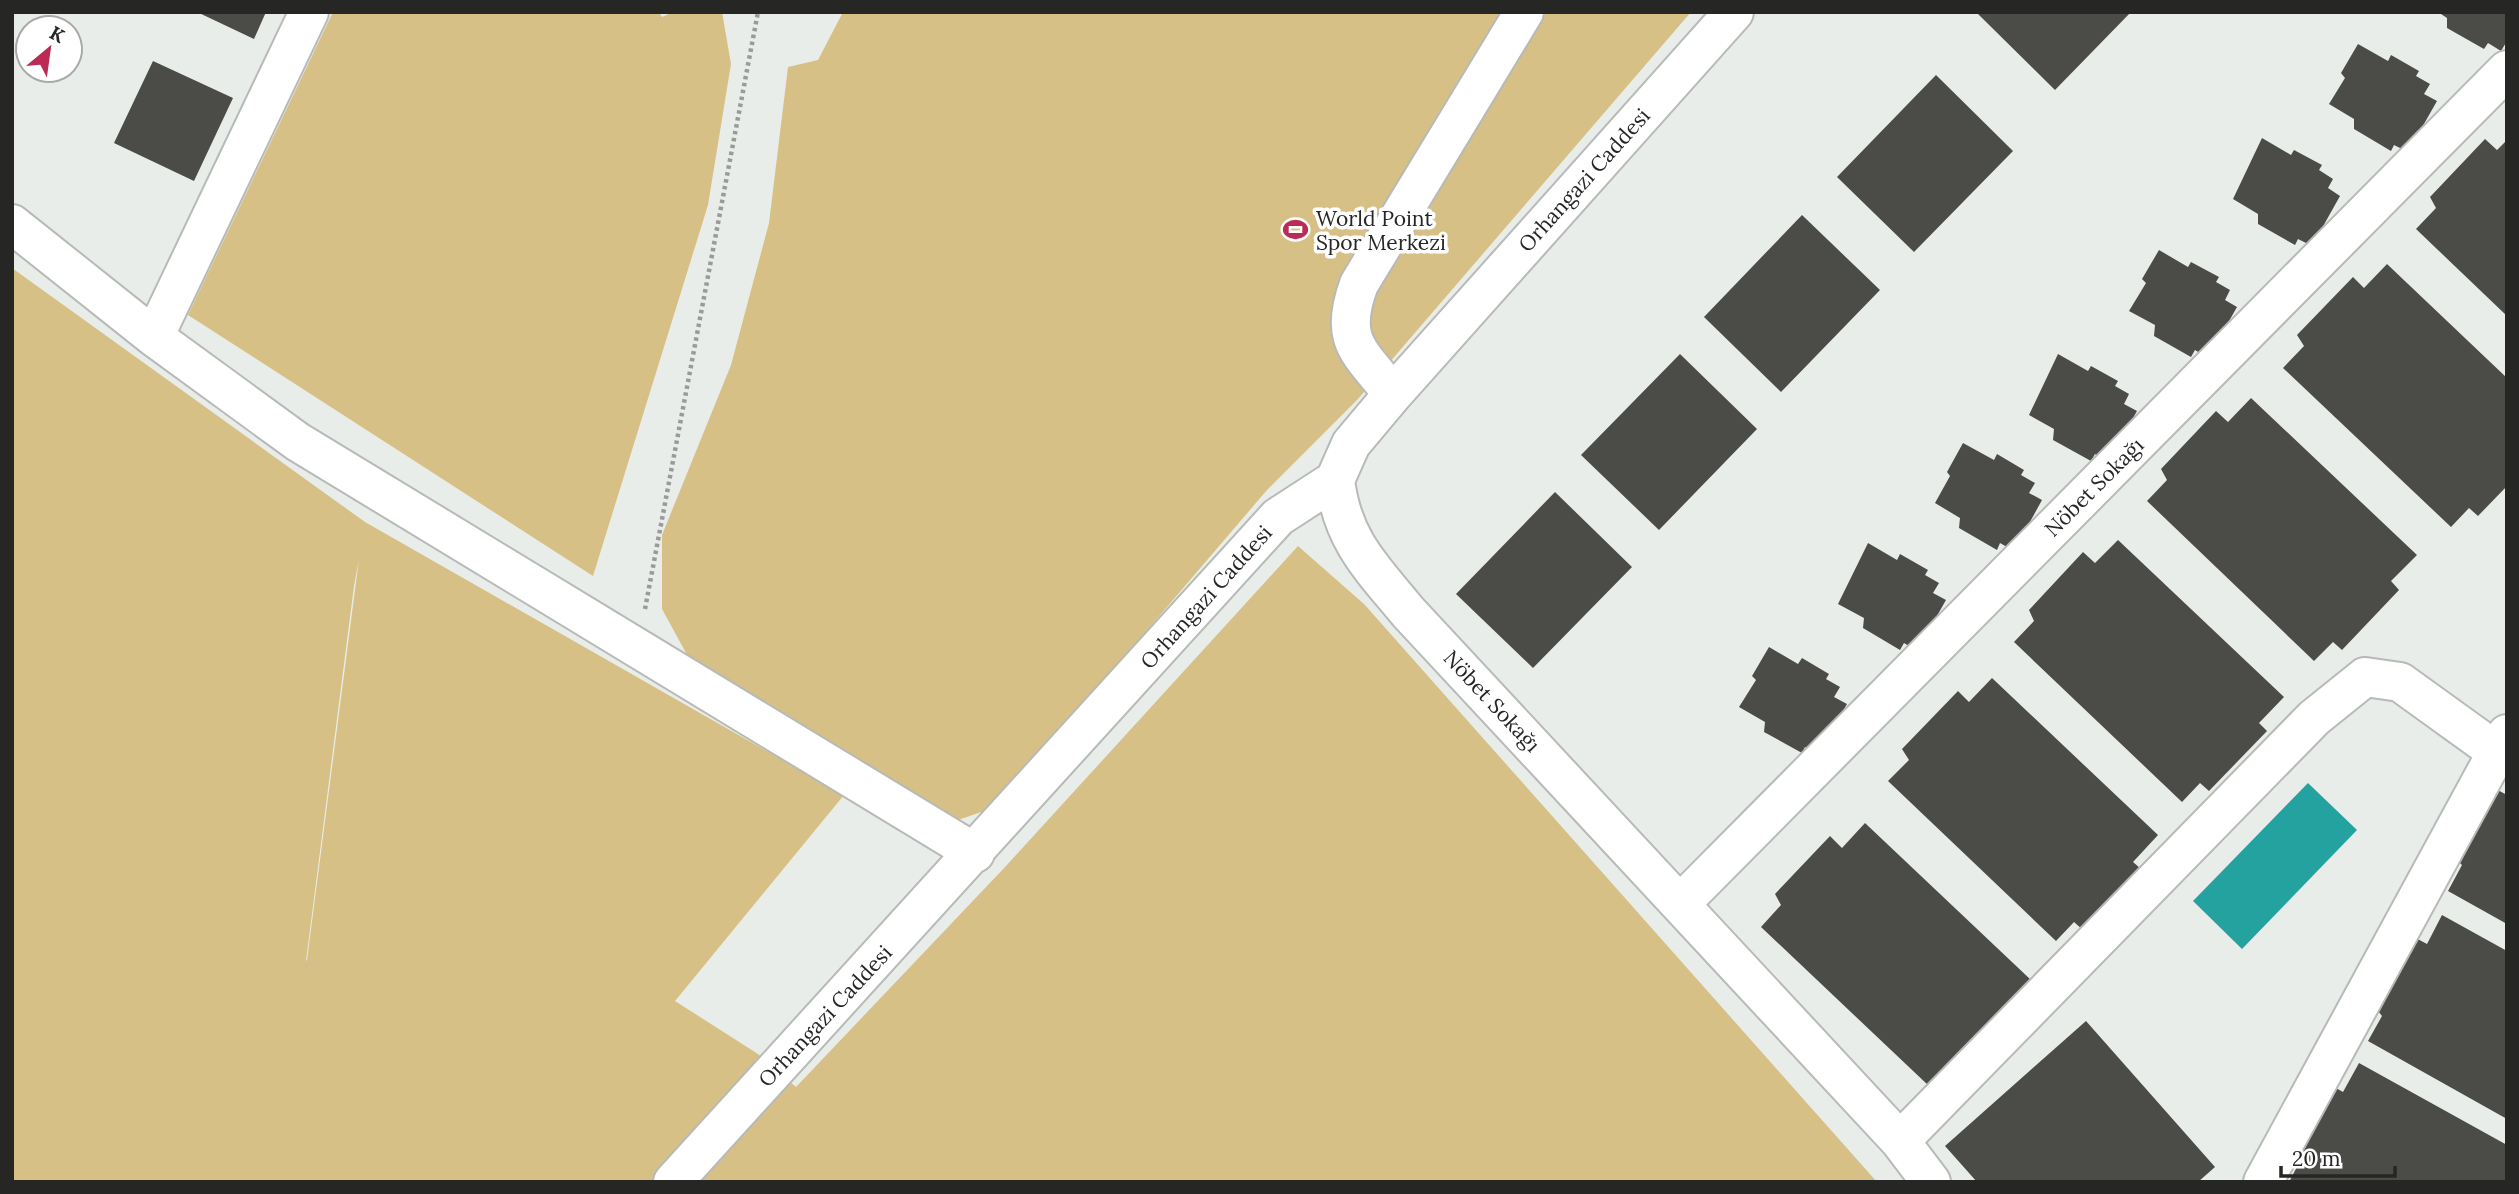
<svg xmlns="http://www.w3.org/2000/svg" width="2519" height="1194" font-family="Lora,serif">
  <rect width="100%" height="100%" fill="#e9ede9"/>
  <path fill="#d7c086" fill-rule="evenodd" d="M333,12H659L662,17L673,12H722L731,64L708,205L593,576L188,315Z
    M843,12H1691L1358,399L1267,490L996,807L958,820L692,664L662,609V535L731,365L769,223L788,67L818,60Z
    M12,268L365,522L844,795L675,1001L758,1054L796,1087L1006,866L1298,546L1364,604L1877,1182H12ZM359,559L307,960L306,961L354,586Z"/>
  <path fill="#24a2a0" d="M2308,783L2357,830L2242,949L2193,901Z"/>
  <path fill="#4b4b48" d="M197,12H266L254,39Z
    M1980,12H2131L2055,90L1978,14Z
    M2438,12H2507V41L2501,51L2488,43L2484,49L2447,28V18Z
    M2358,44L2388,61L2391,55L2419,71L2416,76L2430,84L2424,94L2437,101L2408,152L2394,145L2391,151L2354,129V119L2329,104L2345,78L2341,73Z
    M153,61L233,98L194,181L114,143Z
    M1936,75L2013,151L1914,252L1837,177Z
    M2262,138L2291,155L2294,150L2322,165L2319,170L2333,179L2328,188L2340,196L2312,246L2298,239L2295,245L2258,224V214L2233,199Z
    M2485,139L2497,150L2507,140V316L2416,229L2436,208L2430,197Z
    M1802,215L1880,290L1781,392L1704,317Z
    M2159,250L2188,267L2191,262L2219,277L2216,282L2230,290L2225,300L2237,307L2208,358L2195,350L2191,357L2154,336L2155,325L2129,311L2146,283L2142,279Z
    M2387,264L2507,378V486L2478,516L2469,508L2451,527L2283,368L2304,346L2297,335L2353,277L2364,288Z
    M1680,354L1757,429L1659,530L1581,455Z
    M2058,354L2088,371L2091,366L2118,381L2115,386L2129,394L2124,404L2137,411L2108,462L2095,454L2091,461L2053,440L2054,429L2029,415Z
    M2251,398L2417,555L2391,581L2399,590L2342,650L2333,642L2314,661L2147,501L2167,480L2161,469L2216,411L2228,422Z
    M1963,443L1994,460L1997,454L2024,470L2021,475L2035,483L2029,493L2042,500L2014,551L2000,543L1997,550L1959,528L1960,518L1935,503L1950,476L1947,472Z
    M1555,492L1632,567L1533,668L1456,594Z
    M2118,540L2284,697L2259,723L2267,731L2209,791L2200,783L2182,802L2014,642L2034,621L2029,610L2083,552L2095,563Z
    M1868,543L1897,560L1900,554L1928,570L1925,575L1939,583L1933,593L1946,600L1917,651L1904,643L1900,650L1863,628L1864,618L1838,604Z
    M1769,647L1798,664L1802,658L1829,674L1826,679L1840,687L1834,697L1847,704L1818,754L1805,747L1802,753L1764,732L1765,722L1739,707L1756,680L1752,676Z
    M1992,678L2158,835L2133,862L2141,869L2083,930L2074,922L2056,941L1888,781L1909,760L1902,749L1958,691L1969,702Z
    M2492,787L2507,795V924L2448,891L2462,865L2453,856Z
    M1865,823L2031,980L1929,1086L1761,927L1781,905L1775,894L1830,836L1842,848Z
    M2442,915L2507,951V1119L2368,1041L2382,1016L2374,1006L2412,936L2427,944Z
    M2086,1021L2215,1167L2198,1182H1977L1945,1146Z
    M2359,1063L2507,1145V1182H2289L2299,1163L2291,1154L2329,1084L2343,1092Z"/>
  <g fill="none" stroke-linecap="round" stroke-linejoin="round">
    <defs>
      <path id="minor" d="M12,224L154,337L298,442L975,853
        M154,337L309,12
        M1393,394C1359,351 1338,341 1359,284L1524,12
        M1335,480C1342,540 1371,567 1408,612L1900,1141L1931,1182
        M1681,903L2507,70
        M1900,1141L2314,718L2365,677L2400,682L2497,752L2507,734
        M673,1182L1278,517L1335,480L1351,444L1393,394L1734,12
        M2263,1182L2497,752"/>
    </defs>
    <use href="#minor" stroke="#b7bab6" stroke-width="42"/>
    <path stroke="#989b98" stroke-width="4.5" stroke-dasharray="3.5 3.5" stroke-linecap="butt" d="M645,609L758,12"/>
    <use href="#minor" stroke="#fff" stroke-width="38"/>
  </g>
  <defs>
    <symbol id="stadium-bare" viewBox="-9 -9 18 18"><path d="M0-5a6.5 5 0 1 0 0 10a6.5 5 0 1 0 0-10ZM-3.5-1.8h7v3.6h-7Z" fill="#bb2b55" stroke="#fff" stroke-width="2.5" paint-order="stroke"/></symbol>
  </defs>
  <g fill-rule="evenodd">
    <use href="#stadium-bare" x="1278" y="212" width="35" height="35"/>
  </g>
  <g text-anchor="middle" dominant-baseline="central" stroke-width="7" stroke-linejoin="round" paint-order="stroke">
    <g font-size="21" fill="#262725" stroke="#fff">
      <text transform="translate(1584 180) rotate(-48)">Orhangazi Caddesi</text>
      <text transform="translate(2094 487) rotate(-45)">Nöbet Sokağı</text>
      <text transform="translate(1206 597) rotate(-48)">Orhangazi Caddesi</text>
      <text transform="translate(1492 701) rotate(47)">Nöbet Sokağı</text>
      <text transform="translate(825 1016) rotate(-47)">Orhangazi Caddesi</text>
    </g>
    <g font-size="21" fill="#262725" stroke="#fff" text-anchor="start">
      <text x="1316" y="218">World Point<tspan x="1316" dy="24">Spor Merkezi</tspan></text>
    </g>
  </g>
  <rect width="2519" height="1194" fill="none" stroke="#262725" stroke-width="28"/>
  <g transform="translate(49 49) rotate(29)"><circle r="33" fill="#ffffff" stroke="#a8a9a8" stroke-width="2"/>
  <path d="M0-5L12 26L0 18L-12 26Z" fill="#bb2b55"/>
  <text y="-10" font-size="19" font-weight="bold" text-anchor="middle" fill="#262725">K</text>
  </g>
  <path d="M2281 1166v10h114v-10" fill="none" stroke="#262725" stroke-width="3.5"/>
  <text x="2292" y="1166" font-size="21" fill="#262725" stroke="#ffffff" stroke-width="5" paint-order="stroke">20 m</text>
</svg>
